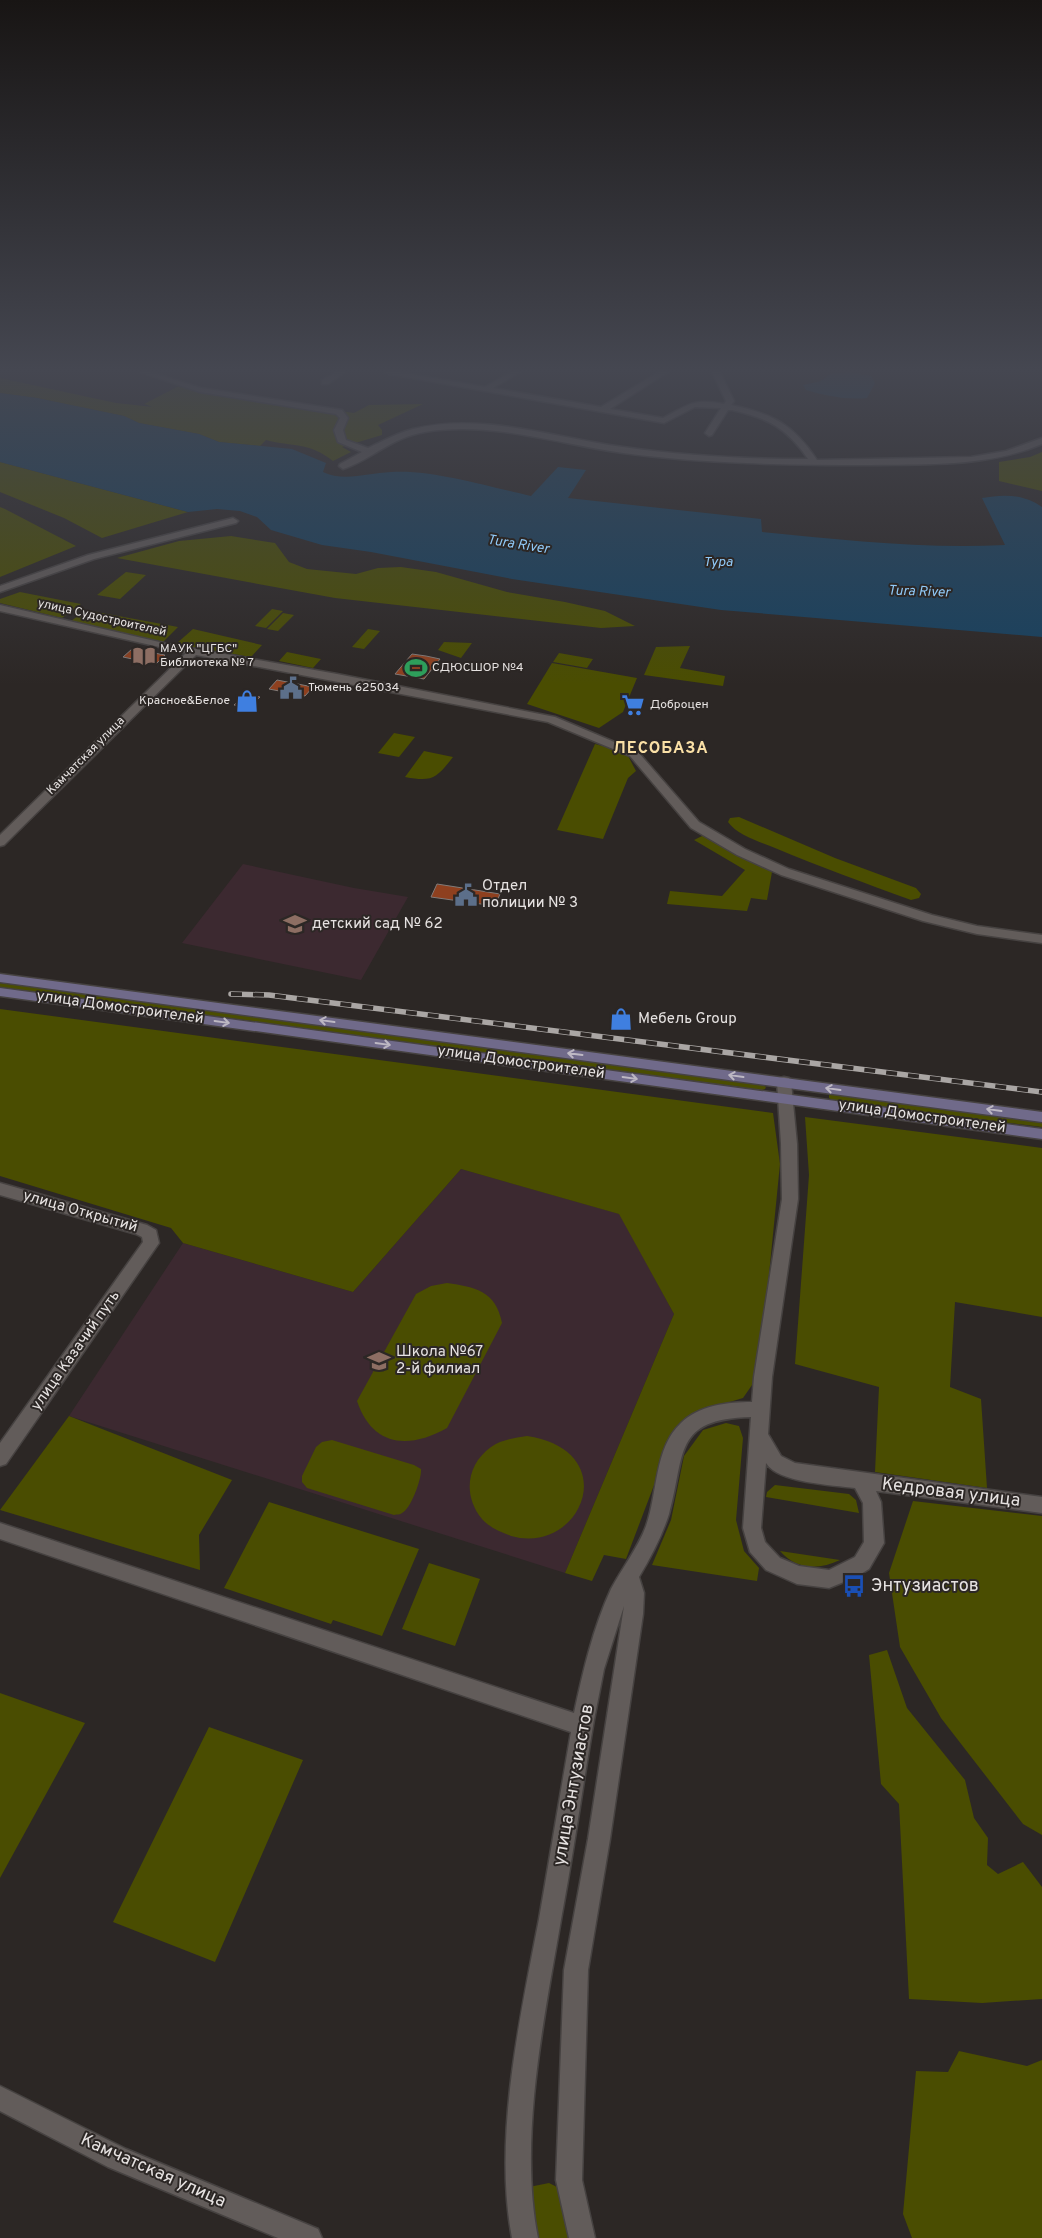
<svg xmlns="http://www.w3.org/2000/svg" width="1042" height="2238" font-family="Overpass,sans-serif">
  <rect width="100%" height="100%" fill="#2c2725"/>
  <path fill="#3c2930" d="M243,864L354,888L408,897L361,980L182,943Z
    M461,1169L620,1214L674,1314L565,1573L69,1416L183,1243L353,1292Z"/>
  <path fill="#4a4d01" d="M0,378L116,403L153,407L144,404L179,386L354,413L369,405L423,404L378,425L382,430V435L342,447L351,452L333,461C309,442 293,447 266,440L260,446L219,442L199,434L139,423L124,416L37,398L0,393Z
    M1042,452V491L999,481V462L1030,457Z
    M0,462L188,512L102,538L64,518L0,492Z
    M0,507L5,509L76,546L0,577Z
    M231,536L275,543L289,562L307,569L356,574L378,568L401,567L436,572L507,592L565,602L605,611L635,626L601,628L335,598L117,558L179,541Z
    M126,572L146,575L120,599L97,595Z
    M20,592L81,604L62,618L0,603V599Z
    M272,609L283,611L266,628L255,626Z
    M86,610L178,627L163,642L71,621Z
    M283,613L294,615L278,631L267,629Z
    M193,629L262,645L251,657L176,644Z
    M368,629L380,631L364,649L352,647Z
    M444,642L472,643L461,658L438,650Z
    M690,646L680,668L725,676L723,686L644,675L656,647Z
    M287,652L321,659L313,668L279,661Z
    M559,653L593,659L587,668L553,662Z
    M552,663L637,678L623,712L599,728L527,704Z
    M394,733L415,737L399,757L378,753Z
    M595,744L626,752L636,771L628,778L603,839L557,830Z
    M424,751L453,757C436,779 432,782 405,777Z
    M739,817L835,858L916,888L921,894L919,898L911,900C865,883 820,867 775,848C760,842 737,835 728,822L730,818Z
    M704,835L743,858L772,872L767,900L751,898L747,911L667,904L670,891L722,896L745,870L694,840Z
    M0,983L763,1085L766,1087L765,1089L762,1090L0,987Z
    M0,1009L773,1113L780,1164L759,1375L743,1398L693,1413L675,1430L626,1559L604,1555L592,1581L565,1573L674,1314L619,1214L461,1169L353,1292L183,1243L171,1228L0,1176Z
    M833,1094L1037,1121L1042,1123V1127L832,1100L829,1098V1095Z
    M805,1117L1042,1148V1317L955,1302L950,1387L981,1399L987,1488L875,1472L879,1387L795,1364L809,1175Z
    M447,1283C475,1287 496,1291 502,1323L447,1428C408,1450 372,1446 357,1401L416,1294L431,1286Z
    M69,1416L232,1480L199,1535L200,1570L0,1510Z
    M726,1423L739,1426L743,1438L736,1520L744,1551L759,1568L757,1581L652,1565L671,1520L684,1456L703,1430Z
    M527,1436C625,1451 581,1556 511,1536C501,1532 490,1528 482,1519C463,1496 466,1465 491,1447C501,1440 514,1438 527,1436Z
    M332,1440L414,1465L421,1469C422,1478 411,1509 402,1513C400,1515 397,1514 394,1515L307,1488L302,1482V1476L316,1447L322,1442Z
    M775,1485L849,1494L856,1500L859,1513L766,1497L767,1492Z
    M913,1501L1042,1516V1835L1023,1824L941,1718L900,1647L889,1573Z
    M269,1502L419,1549L382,1636L333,1620L331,1624L224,1588Z
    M780,1551L840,1560C819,1570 796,1570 780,1551Z
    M429,1563L480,1579L455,1646L402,1629Z
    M887,1650L907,1708L965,1780L974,1818L988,1838L987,1865L998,1874L1023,1862L1042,1887V1999L982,2003L909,1999L899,1804L881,1784L869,1655Z
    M0,1693L85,1723L0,1878Z
    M209,1727L303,1760L215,1962L113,1922Z
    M959,2051L1027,2066L1042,2060V2238H912L903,2214L916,2071L948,2072Z
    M549,2183L559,2188L575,2238H536L524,2188Z"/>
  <path fill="#17415f" d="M850,372L871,376L875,383L867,398C846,400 826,396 806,390L803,385L821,381L830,374Z
    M0,393L37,398L124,416L139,423L199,434L219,442L292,449L326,463L323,472C344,482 368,473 391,472C432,469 490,487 531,496L558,467L586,470L568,498L761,519L762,532C843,540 923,549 1005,545L982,498C1003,494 1024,494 1042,507V637L721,610L512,579L371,552L322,545L271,530L257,517L240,511L217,509L188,512L0,462Z"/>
  <path fill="#8e401f" stroke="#817b79" d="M132,649L165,655L156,664L123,657Z
    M412,654L426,656L440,659L424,679L395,674Z
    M277,680L313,687L305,696L269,689Z
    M245,694L260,697L249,708L234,705Z
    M437,884L469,889L500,894L495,906L431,897Z"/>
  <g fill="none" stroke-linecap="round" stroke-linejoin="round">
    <defs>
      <path id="minor" d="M140,372H150L201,388L342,410L348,418L343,430L346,440L368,448C383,441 397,433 413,429C482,412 555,438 623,447C684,456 746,459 808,459C787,428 768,418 732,410H728L712,435L709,436L705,433L721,408L695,407L664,423L389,374L385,372H399L485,387L511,372H520L493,388L601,407L659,372H668L610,409L663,418C689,405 692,398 724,404L726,401L712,372H720L734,401L731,405C773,414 793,424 817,460L971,457L1006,451L1042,438V444C988,467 928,464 871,465C789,465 705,464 623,453C558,444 491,421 425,432C392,437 371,460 343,469L339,466L340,464L362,452L338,442L334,430L340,418L336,414L200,392Z
        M336,372H345L328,384H322V380Z
        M233,518L238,521L236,523L94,559L0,592V586L88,555Z
        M0,605L168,644L337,674L555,717L638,752L699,822L745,849L789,869L932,915L977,926L1042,935V943L977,934L923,921L781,875L737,855L691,828L630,756L548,722L196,655L4,845L0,846V835L186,653L0,611Z
        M784,1077L789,1078L791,1082L797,1144L798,1199L772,1377L768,1434L781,1456L795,1463L1042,1497V1513L876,1491L881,1502L884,1543L869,1569L856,1577L829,1588L797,1584L766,1570L750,1552L743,1528L751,1417C672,1419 686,1454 669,1514C662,1536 651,1557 639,1577L644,1593L643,1614L610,1839L588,1970L582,2180L595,2238H569L556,2180L564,1970L588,1839L624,1606L604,1669L594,1720C583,1784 574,1850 562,1914C545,2014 518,2138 538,2238H512C493,2139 520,2017 539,1919C550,1857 560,1794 571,1732L0,1539V1523L574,1713C583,1671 593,1628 611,1589C622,1568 638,1548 646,1526C658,1493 654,1448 681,1423C699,1405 728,1402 752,1402L754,1377L782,1199L781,1144L777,1082L779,1078ZM766,1463C778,1483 833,1485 855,1488L863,1503L864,1542L855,1557L829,1570L799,1566L780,1558L765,1542L761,1528Z
        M0,1183L147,1225L156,1230L159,1243L6,1464L0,1466V1443L143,1242L142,1237L136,1234L0,1195Z
        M0,2086L126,2149L318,2229L322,2238H278L108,2167L0,2111Z"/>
      <path id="secondary" d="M0,974L1042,1112V1122L0,982Z
        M0,988L1042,1129V1139L0,996Z"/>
    </defs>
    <use href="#minor" stroke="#464241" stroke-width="3"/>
    <use href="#secondary" stroke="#464241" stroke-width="3"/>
    <use href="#minor" fill="#625c5a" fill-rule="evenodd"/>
    <use href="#secondary" fill="#706a8a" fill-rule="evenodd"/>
    <defs>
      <path id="rail" d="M231,994L269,995L1042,1092"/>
    </defs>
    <use href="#rail" stroke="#aaa6a4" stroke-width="5.5"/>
    <use href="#rail" stroke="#2c2725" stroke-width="4" stroke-dasharray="11" stroke-linecap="butt"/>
  </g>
  <defs><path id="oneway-shaft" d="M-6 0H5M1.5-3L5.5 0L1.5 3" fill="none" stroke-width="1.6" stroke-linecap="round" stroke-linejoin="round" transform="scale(1.25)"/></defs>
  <g stroke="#bdb8c3">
    <use href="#oneway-shaft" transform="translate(327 1021) rotate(-172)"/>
    <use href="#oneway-shaft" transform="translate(222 1022) rotate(8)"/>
    <use href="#oneway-shaft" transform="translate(383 1044) rotate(8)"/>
    <use href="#oneway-shaft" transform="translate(575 1054) rotate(-173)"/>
    <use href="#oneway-shaft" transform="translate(736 1076) rotate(-172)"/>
    <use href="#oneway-shaft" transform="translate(630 1078) rotate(8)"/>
    <use href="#oneway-shaft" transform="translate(833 1089) rotate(-172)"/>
    <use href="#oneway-shaft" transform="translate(994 1110) rotate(-172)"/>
  </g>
  <linearGradient id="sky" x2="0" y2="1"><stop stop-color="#181514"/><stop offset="0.54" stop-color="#454751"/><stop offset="1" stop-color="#454751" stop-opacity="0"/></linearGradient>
  <rect width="1042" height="685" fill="url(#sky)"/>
  <defs>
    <symbol id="library-bare" viewBox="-9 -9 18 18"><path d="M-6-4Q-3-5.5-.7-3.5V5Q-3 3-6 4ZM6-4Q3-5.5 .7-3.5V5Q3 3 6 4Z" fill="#8d6e63" stroke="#2c2725" stroke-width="2.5" paint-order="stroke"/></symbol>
    <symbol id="stadium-bare" viewBox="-9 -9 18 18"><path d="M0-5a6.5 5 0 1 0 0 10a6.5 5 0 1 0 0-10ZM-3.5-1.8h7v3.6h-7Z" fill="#2e9e5b" stroke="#2c2725" stroke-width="2.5" paint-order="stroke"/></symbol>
    <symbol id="civic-bare" viewBox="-9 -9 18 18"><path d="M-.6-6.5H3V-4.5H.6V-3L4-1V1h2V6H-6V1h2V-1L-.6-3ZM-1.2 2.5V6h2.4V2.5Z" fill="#5c6f8a" stroke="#2c2725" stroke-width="2.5" paint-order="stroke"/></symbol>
    <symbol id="shop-bare" viewBox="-9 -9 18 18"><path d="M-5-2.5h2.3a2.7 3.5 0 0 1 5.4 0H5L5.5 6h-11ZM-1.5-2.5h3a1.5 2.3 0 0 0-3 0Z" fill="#3f7fe0" stroke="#2c2725" stroke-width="2.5" paint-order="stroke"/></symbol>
    <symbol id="supermarket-bare" viewBox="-9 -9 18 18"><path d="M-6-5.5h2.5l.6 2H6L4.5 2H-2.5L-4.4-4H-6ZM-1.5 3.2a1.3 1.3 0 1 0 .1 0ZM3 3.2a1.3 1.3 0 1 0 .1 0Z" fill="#3f7fe0" stroke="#2c2725" stroke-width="2.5" paint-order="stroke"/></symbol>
    <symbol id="school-bare" viewBox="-9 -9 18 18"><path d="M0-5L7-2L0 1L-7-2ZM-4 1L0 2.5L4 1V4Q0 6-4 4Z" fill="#8d6e63" stroke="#2c2725" stroke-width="2.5" paint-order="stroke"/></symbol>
    <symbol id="bus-bare" viewBox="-9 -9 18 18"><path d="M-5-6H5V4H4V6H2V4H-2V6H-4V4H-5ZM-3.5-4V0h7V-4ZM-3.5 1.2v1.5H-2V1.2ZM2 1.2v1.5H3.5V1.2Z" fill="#1a4fb4" stroke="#2c2725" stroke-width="2.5" paint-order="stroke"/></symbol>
  </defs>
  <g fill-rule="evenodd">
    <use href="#library-bare" x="128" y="640" width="32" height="32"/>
    <use href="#stadium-bare" x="400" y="652" width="32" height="32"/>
    <use href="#civic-bare" x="275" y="672" width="32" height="32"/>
    <use href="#shop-bare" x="231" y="685" width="32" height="32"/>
    <use href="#supermarket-bare" x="617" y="689" width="32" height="32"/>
    <use href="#civic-bare" x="450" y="879" width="32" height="32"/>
    <use href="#school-bare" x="279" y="908" width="32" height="32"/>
    <use href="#shop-bare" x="605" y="1003" width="32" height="32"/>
    <use href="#school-bare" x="363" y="1345" width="32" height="32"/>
    <use href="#bus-bare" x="838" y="1570" width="32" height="32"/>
  </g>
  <g text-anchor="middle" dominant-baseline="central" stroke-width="4" stroke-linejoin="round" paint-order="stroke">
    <g font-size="12" fill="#e6e2e1" stroke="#2c2725">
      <text transform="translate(102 618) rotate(13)">улица Судостроителей</text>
      <text transform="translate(86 756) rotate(-45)">Камчатская улица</text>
    </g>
    <g font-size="12" fill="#e6e2e1" stroke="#2c2725" text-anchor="start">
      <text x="160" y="649">МАУК "ЦГБС"<tspan x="160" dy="14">Библиотека № 7</tspan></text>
      <text x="432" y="668">СДЮСШОР №4</text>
      <text x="308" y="688">Тюмень 625034</text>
      <text x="230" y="701" text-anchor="end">Красное&amp;Белое</text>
      <text x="650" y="705">Доброцен</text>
    </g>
    <g font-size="14" font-style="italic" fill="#90c9f7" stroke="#2c2725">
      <text transform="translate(518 545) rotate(9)">Tura River</text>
      <text x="718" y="562">Тура</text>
      <text transform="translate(919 592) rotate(2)">Tura River</text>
    </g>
    <g font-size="15" fill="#e6e2e1" stroke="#2c2725" text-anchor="start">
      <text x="482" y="886">Отдел<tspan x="482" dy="17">полиции № 3</tspan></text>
      <text x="312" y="924">детский сад № 62</text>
      <text x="638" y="1019">Мебель Group</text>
      <text x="396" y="1352">Школа №67<tspan x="396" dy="17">2-й филиал</tspan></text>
    </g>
    <g font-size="15" fill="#e6e2e1" stroke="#2c2725">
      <text transform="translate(120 1008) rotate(8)">улица Домостроителей</text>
      <text transform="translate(521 1063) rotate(8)">улица Домостроителей</text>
      <text transform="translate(922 1117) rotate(8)">улица Домостроителей</text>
      <text transform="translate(80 1212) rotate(16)">улица Открытий</text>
      <text transform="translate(76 1351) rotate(-55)">улица Казачий путь</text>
    </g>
    <g font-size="16" font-weight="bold" letter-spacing="1" fill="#fae0a6" stroke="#2c2725">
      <text x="661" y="749">ЛЕСОБАЗА</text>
    </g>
    <g font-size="18" fill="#e6e2e1" stroke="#2c2725">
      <text transform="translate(951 1493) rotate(7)">Кедровая улица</text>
      <text transform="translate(574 1785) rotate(-80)">улица Энтузиастов</text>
      <text transform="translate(153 2171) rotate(24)">Камчатская улица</text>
    </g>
    <g font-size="18" fill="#e6e2e1" stroke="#2c2725" text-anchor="start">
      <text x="871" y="1586">Энтузиастов</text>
    </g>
  </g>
</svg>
